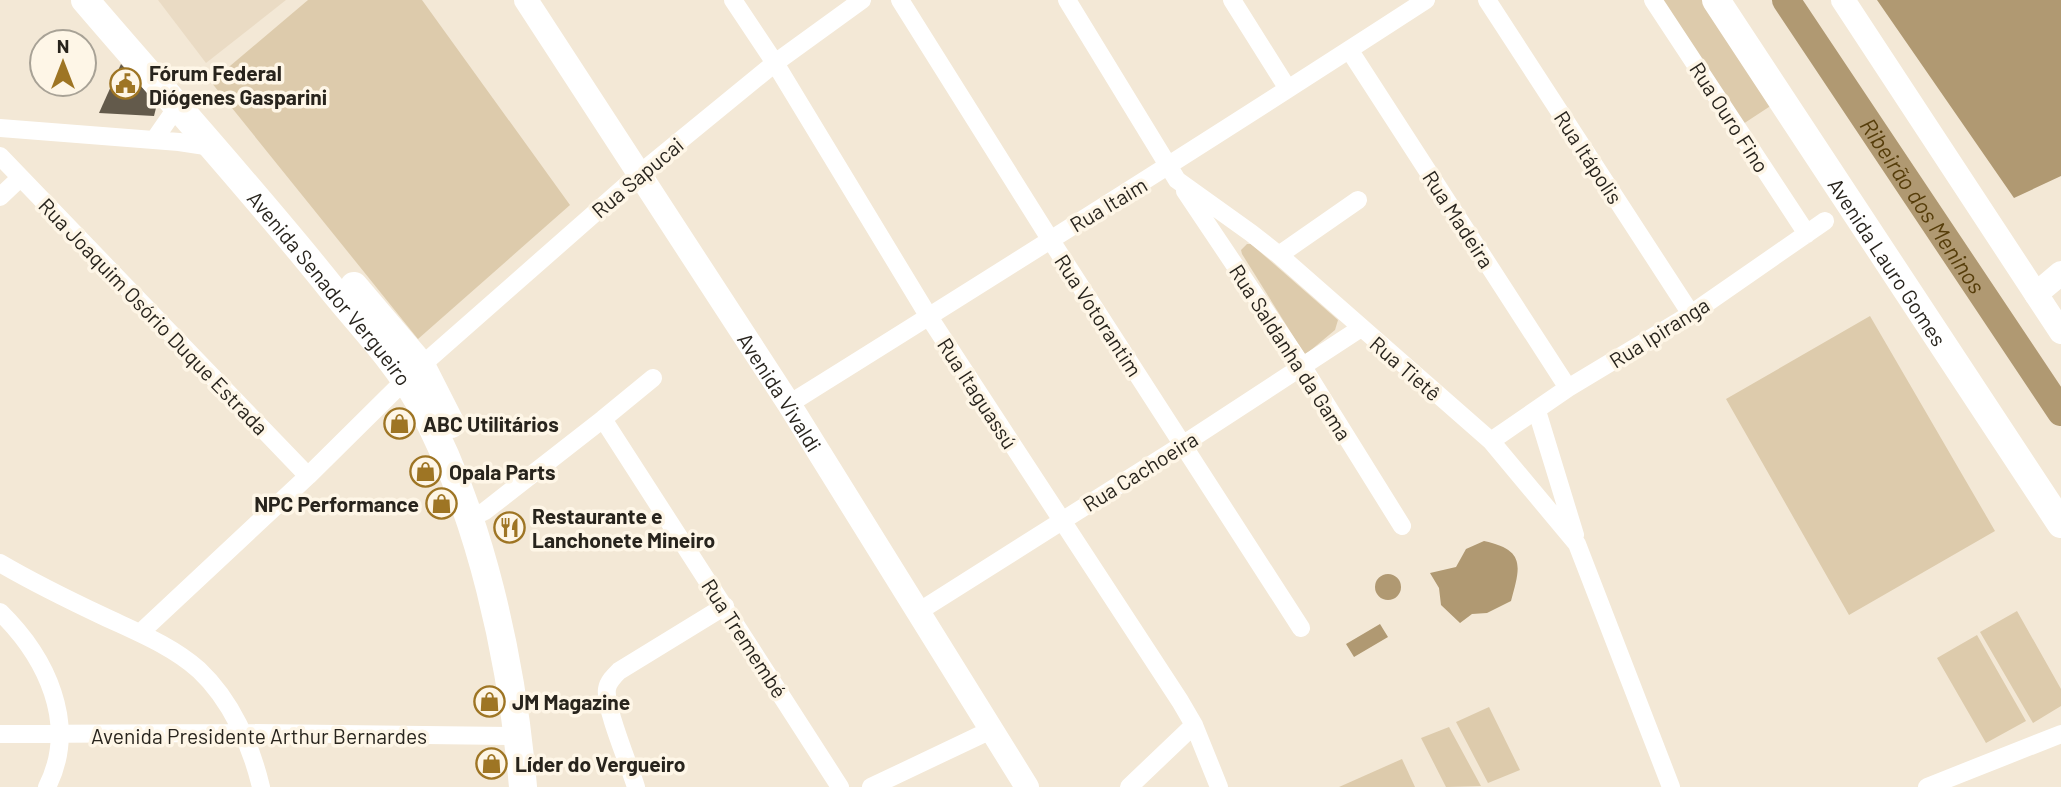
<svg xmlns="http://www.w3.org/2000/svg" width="2061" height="787" font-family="Barlow,sans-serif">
  <rect width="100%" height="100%" fill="#f3e8d6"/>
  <path fill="#eadbc4" d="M158,0H286L206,63Z"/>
  <path fill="#ddcbac" d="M308,0H422L570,205L418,339L211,82Z
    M1662,0H1702L1772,105L1743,124Z
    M1247,244H1251L1338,320L1335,330L1305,355L1242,254L1241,250Z
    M1870,316L1995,531L1849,615L1726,399Z
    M2017,611L2061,689V706L2033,723L1980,632Z
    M1977,635L2026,721L1986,743L1937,658Z
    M1489,707L1520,770L1488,783L1456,722Z
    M1449,727L1481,786L1446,787L1421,738Z
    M1402,759L1415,787H1339Z"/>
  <path fill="#b09972" d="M1877,0H2061V176L2014,198Z
    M1484,541C1525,550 1521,565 1511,601L1487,613L1472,614L1460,623L1441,605L1439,588L1430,573L1456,567L1466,549Z
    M1375 587a13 13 0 1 1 26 0a13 13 0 1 1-26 0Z
    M1380,624L1388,637L1354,657L1346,644Z"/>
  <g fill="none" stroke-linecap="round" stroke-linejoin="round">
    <path stroke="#b09972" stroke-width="28" id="s1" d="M1786,0L2061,412"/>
  </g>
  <path fill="#635a4b" d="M121,64L157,104L154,116L99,113Z"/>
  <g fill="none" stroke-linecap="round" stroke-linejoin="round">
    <path stroke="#fff" stroke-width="18" d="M733,0L775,63L929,317L1180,701L1194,725L1219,787
      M900,0L1050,239L1301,628
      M1067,0L1177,180L1251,233L1279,255L1491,441L1577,544L1671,787
      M1232,0L1288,89
      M1487,0L1691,314
      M1653,0L1807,234
      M1350,51L1568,388
      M0,128L179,142L212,147
      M154,140L172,114L176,105
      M0,156L308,476
      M1185,191L1303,367L1402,526
      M0,197L20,178
      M1279,255L1358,200
      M789,404C1002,271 1215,137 1426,0
      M1537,411L1575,535
      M603,419L840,787
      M1491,441L1568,388L1691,314L1825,221
      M469,519L485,511L603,419L653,378
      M0,563C34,583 69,600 105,617C137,632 172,646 199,670C231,700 251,745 261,787
      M0,612C46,657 79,724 47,787
      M918,612L1182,445L1361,328
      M140,633L308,476L405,380L638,175L775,63L862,0
      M0,734L243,733L518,736
      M636,787C630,767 604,707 607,689C608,682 614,676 619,671L725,606
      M871,787L991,730
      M1129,787L1194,725
      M1927,787L2061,734"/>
    <g stroke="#fff" stroke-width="24">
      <path id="s2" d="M526,0L789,404L1027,787"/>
      <path d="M1843,0L2061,332"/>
      <path d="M2036,294L2061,273"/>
    </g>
    <g stroke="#fff" stroke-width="28">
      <path id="s3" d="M85,0C167,96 253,190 332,289C361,325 396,361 419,402C481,514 512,661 523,787"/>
      <path id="s4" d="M1716,0L2061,524"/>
      <path d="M354,286L421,365L451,424"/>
    </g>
  </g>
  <defs>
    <symbol id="civic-ring" viewBox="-11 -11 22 22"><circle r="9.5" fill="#fef6e7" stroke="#9e7524" stroke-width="1.5"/><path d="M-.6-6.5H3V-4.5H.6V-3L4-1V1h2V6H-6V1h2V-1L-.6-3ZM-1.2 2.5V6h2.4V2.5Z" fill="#9e7524"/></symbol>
    <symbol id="shop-ring" viewBox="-11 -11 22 22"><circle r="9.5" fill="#fef6e7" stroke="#9e7524" stroke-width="1.5"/><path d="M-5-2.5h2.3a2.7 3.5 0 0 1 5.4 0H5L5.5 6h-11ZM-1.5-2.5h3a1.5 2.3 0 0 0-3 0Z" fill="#9e7524"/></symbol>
    <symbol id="restaurant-ring" viewBox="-11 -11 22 22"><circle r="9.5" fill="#fef6e7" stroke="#9e7524" stroke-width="1.5"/><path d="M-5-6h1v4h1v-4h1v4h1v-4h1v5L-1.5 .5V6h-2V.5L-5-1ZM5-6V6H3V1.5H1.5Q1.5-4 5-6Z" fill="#9e7524"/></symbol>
  </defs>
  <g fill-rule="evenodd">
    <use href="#civic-ring" x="108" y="66" width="35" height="35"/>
    <use href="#shop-ring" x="382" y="406" width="35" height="35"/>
    <use href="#shop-ring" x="408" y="454" width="35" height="35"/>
    <use href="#shop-ring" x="424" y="486" width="35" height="35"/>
    <use href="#restaurant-ring" x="492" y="510" width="35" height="35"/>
    <use href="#shop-ring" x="472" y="684" width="35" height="35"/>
    <use href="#shop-ring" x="474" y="746" width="35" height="35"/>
  </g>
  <g text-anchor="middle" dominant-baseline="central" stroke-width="7" stroke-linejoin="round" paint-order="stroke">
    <g font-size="21" font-weight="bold" fill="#28241d" stroke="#fef6e7" text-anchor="start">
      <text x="149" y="72">Fórum Federal<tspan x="149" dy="24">Diógenes Gasparini</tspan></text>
      <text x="423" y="423">ABC Utilitários</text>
      <text x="449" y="471">Opala Parts</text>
      <text x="419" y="503" text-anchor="end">NPC Performance</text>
      <text x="532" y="515">Restaurante e<tspan x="532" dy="24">Lanchonete Mineiro</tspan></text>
      <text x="512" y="701">JM Magazine</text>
      <text x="515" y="763">Líder do Vergueiro</text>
    </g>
    <g font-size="21" fill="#28241d" stroke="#fef6e7">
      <text transform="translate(1730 117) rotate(57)">Rua Ouro Fino</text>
      <text transform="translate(1589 157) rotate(57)">Rua Itápolis</text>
      <text transform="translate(637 177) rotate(-40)">Rua Sapucai</text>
      <text transform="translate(1108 204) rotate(-31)">Rua Itaim</text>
      <text transform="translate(1459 219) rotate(57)">Rua Madeira</text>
      <text stroke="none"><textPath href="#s4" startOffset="313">Avenida Lauro Gomes</textPath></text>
      <text stroke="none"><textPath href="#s3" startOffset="378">Avenida Senador Vergueiro</textPath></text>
      <text transform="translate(1099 315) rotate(57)">Rua Votorantim</text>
      <text transform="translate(154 316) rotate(46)">Rua Joaquim Osório Duque Estrada</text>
      <text transform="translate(1659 332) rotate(-32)">Rua Ipiranga</text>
      <text transform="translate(1291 352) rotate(57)">Rua Saldanha da Gama</text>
      <text transform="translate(1406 368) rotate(41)">Rua Tietê</text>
      <text stroke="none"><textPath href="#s2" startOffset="467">Avenida Vivaldi</textPath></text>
      <text transform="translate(978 393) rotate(57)">Rua Itaguassú</text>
      <text transform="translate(1140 471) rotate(-32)">Rua Cachoeira</text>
      <text transform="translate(745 638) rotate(57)">Rua Tremembé</text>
      <text x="259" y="735">Avenida Presidente Arthur Bernardes</text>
    </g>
    <g font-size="23" font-style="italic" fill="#563d0a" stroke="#fef6e7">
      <text stroke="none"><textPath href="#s1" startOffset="247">Ribeirão dos Meninos</textPath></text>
    </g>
  </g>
  <g transform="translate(63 63)"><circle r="33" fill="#fef6e7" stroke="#a8a296" stroke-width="2"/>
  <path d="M0-5L12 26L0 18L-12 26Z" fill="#9e7524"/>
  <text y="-10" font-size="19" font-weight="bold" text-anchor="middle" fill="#28241d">N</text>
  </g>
</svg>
